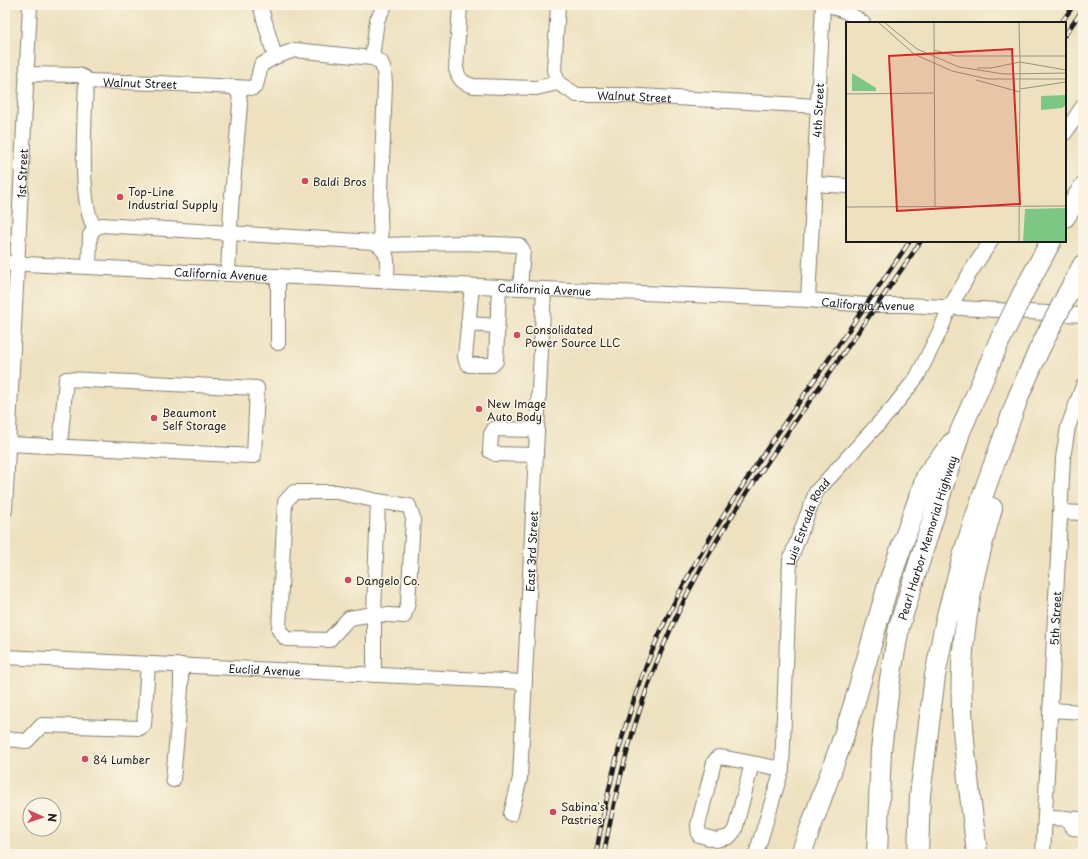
<svg xmlns="http://www.w3.org/2000/svg" width="1088" height="859" font-family="'Playpen Sans',sans-serif">
  <rect width="100%" height="100%" fill="#fcf5e5"/>
  <filter id="ink" filterUnits="userSpaceOnUse"><feTurbulence type="fractalNoise" baseFrequency=".025" numOctaves="2"/><feDisplacementMap in="SourceGraphic" scale="8" xChannelSelector="R" yChannelSelector="G"/><feConvolveMatrix kernelMatrix="1 2 1 2 8 2 1 2 1" color-interpolation-filters="sRGB"/></filter>
  <filter id="wash" filterUnits="userSpaceOnUse"><feTurbulence type="fractalNoise" baseFrequency=".012" numOctaves="4" result="noise"/><feDisplacementMap in="SourceGraphic" scale="16" xChannelSelector="R" yChannelSelector="G"/><feGaussianBlur stdDeviation="0.9" result="paint"/><feColorMatrix in="noise" values="0 0 0 0 0 0 0 0 0 0 0 0 0 0 0 0 0 1.4 0 .05"/><feComposite in="paint" operator="in"/></filter>
  <g filter="url(#wash)">
    <rect width="100%" height="100%" fill="#ede1bf"/>
  </g>
  <g filter="url(#ink)">
    <g fill="none" stroke-linecap="round" stroke-linejoin="round">
      <defs>
        <g id="minor">
          <path d="M260,5L275,57"/>
          <path id="s1" d="M460,5L456,69C459,80 464,84 474,86L536,88L558,83L577,95H623L818,106"/>
          <path d="M830,5L847,12L863,23"/>
          <path d="M372,58L377,20L385,5"/>
          <path d="M26,74L79,75L85,78L86,81"/>
          <path id="s2" d="M86,81L159,83L253,88L256,86L261,65L275,57L295,50L372,58L381,62L384,71L385,84L380,215L381,245L461,243L519,245L523,250L520,288"/>
          <path d="M86,81C85,112 78,206 95,228"/>
          <path d="M558,83L554,70L558,5"/>
          <path d="M1065,133L1083,106"/>
          <path d="M814,184L847,186"/>
          <path id="s3" d="M5,263L499,287L808,300L866,305H907L1083,315"/>
          <path d="M89,267L90,235L95,228L102,225L374,242C391,251 387,264 387,281"/>
          <path d="M228,274L231,207L240,104L239,94L235,88"/>
          <path d="M278,276V343"/>
          <path d="M472,286L465,357L466,361L469,365H492L496,361L499,287"/>
          <path id="s4" d="M808,300L823,5"/>
          <path d="M468,324L497,326"/>
          <path d="M8,444L254,456L257,388L66,379L60,446"/>
          <path d="M536,455L495,454L490,451L491,434L494,429L537,430"/>
          <path id="s5" d="M5,510L30,5"/>
          <path d="M1060,512L1083,513"/>
          <path id="s6" d="M5,657L525,682"/>
          <path d="M374,675V614L378,501L337,492H294L285,502L279,630L286,639L329,640L349,618L374,614L404,616L408,603L413,519L409,506L378,501"/>
          <path d="M1051,710L1083,712"/>
          <path d="M5,739L27,741L42,725L140,728L144,725L148,664"/>
          <path d="M752,763L735,830L729,837L716,840L699,835L698,825L714,762L718,757L726,758L782,769"/>
          <path d="M173,780L181,688V665"/>
          <path id="s7" d="M511,814L520,778L544,289"/>
          <path d="M1045,818L1083,819"/>
          <path d="M1066,818L1073,828L1083,829"/>
          <path id="s8" d="M756,854L782,769L790,560L816,492L891,410L917,377L939,333L950,307L971,271L991,241"/>
          <path id="s9" d="M1043,854L1063,458L1068,427L1083,386"/>
        </g>
        <g id="highway">
          <path d="M1065,217L1083,188"/>
          <path d="M1023,293L1051,241"/>
          <path d="M1067,295L1083,265"/>
          <path d="M801,854L841,744L855,701L888,585L927,475L952,443"/>
          <path id="s10" d="M877,854L881,750L890,679L899,627L960,432L999,342"/>
          <path d="M918,854L920,795L935,676L946,619L966,546L986,486L1019,395L1039,350"/>
          <path d="M977,854C970,787 957,718 963,651C966,602 979,555 992,508"/>
        </g>
      </defs>
      <use href="#minor" stroke="#847e6e" stroke-width="16"/>
      <use href="#highway" stroke="#847e6e" stroke-width="22"/>
      <use href="#minor" stroke="#fff" stroke-width="14"/>
      <use href="#highway" stroke="#fff" stroke-width="20"/>
      <defs>
        <path id="rail" d="M1061,23L1074,5
          M1065,35L1083,9
          M596,854C611,768 633,686 672,607C707,537 750,473 795,408C833,352 872,297 910,241
          M604,854C619,770 642,690 678,613C711,543 755,480 799,416C840,358 881,300 921,241"/>
      </defs>
      <use href="#rail" stroke="#1c1c1c" stroke-width="4.5"/>
      <use href="#rail" stroke="#fcf5e5" stroke-width="3" stroke-dasharray="9" stroke-linecap="butt"/>
      <defs>
        <path id="highway-bridge" d="M999,342L1023,293
          M1039,350L1067,295"/>
      </defs>
      <use href="#highway-bridge" stroke="#847e6e" stroke-width="22" stroke-linecap="butt"/>
      <use href="#highway-bridge" stroke="#fff" stroke-width="20"/>
    </g>
  </g>
  <g fill="#d1495b" stroke="#fcf5e5" stroke-width="1.5">
    <circle cx="305" cy="181" r="4"/>
    <circle cx="120" cy="197" r="4"/>
    <circle cx="517" cy="335" r="4"/>
    <circle cx="479" cy="409" r="4"/>
    <circle cx="154" cy="418" r="4"/>
    <circle cx="348" cy="580" r="4"/>
    <circle cx="85" cy="759" r="4"/>
    <circle cx="553" cy="812" r="4"/>
  </g>
  <g text-anchor="middle" dominant-baseline="central" stroke-width="3" stroke-linejoin="round" paint-order="stroke">
    <g font-size="11" fill="#1c1c1c" stroke="#fcf5e5">
      <text stroke="none"><textPath href="#s2" startOffset="54">Walnut Street</textPath></text>
      <text stroke="none"><textPath href="#s1" startOffset="255">Walnut Street</textPath></text>
      <text stroke="none"><textPath href="#s4" startOffset="190">4th Street</textPath></text>
      <text stroke="none"><textPath href="#s5" startOffset="337">1st Street</textPath></text>
      <text stroke="none"><textPath href="#s3" startOffset="216">California Avenue</textPath></text>
      <text stroke="none"><textPath href="#s3" startOffset="540">California Avenue</textPath></text>
      <text stroke="none"><textPath href="#s3" startOffset="864">California Avenue</textPath></text>
      <text stroke="none"><textPath href="#s8" startOffset="340">Luis Estrada Road</textPath></text>
      <text stroke="none"><textPath href="#s10" startOffset="322">Pearl Harbor Memorial Highway</textPath></text>
      <text stroke="none"><textPath href="#s7" startOffset="264">East 3rd Street</textPath></text>
      <text stroke="none"><textPath href="#s9" startOffset="236">5th Street</textPath></text>
      <text stroke="none"><textPath href="#s6" startOffset="260">Euclid Avenue</textPath></text>
    </g>
    <g font-size="11" fill="#1c1c1c" stroke="#fcf5e5" text-anchor="start">
      <text x="313" y="181">Baldi Bros</text>
      <text x="128" y="191">Top-Line<tspan x="128" dy="13">Industrial Supply</tspan></text>
      <text x="525" y="329">Consolidated<tspan x="525" dy="13">Power Source LLC</tspan></text>
      <text x="487" y="403">New Image<tspan x="487" dy="13">Auto Body</tspan></text>
      <text x="162" y="412">Beaumont<tspan x="162" dy="13">Self Storage</tspan></text>
      <text x="356" y="580">Dangelo Co.</text>
      <text x="93" y="759">84 Lumber</text>
      <text x="561" y="806">Sabina's<tspan x="561" dy="13">Pastries</tspan></text>
    </g>
  </g>
  <g transform="translate(846 22)">
    <rect width="220" height="220" fill="#ede1bf"/>
    <path d="M6,51L30,66V69H6ZM220,73V83L216,86L195,88V74ZM220,186V220H177L179,187Z" fill="#7dc785"/>
    <path fill="none" stroke="#99927e" stroke-width="1" d="M32,0L68,32L106,49L142,57H220M38,0L71,27L113,45L158,52L220,51M88,0L89,184M173,0L174,40M88,28L109,34H220M131,46H145L174,40L220,48M130,58L174,70M174,67L220,60M0,72L88,71M0,185L220,184M173,220L174,40"/>
    <path fill="#d62828" fill-opacity="0.15" stroke="#d62828" stroke-width="2" d="M166,27L174,182L51,189L43,34Z"/>
    <rect width="220" height="220" fill="none" stroke="#1c1c1c" stroke-width="2"/>
  </g>
  <rect width="1088" height="859" fill="none" stroke="#fcf5e5" stroke-width="20"/>
  <g transform="translate(42 817) rotate(93)"><circle r="19" fill="#fcf5e5" stroke="#a29e95"/>
  <path d="M0-3L7 15L0 10L-7 15Z" fill="#d1495b"/>
  <text y="-6" font-size="11" font-weight="bold" text-anchor="middle" fill="#1c1c1c">N</text>
  </g>
</svg>
